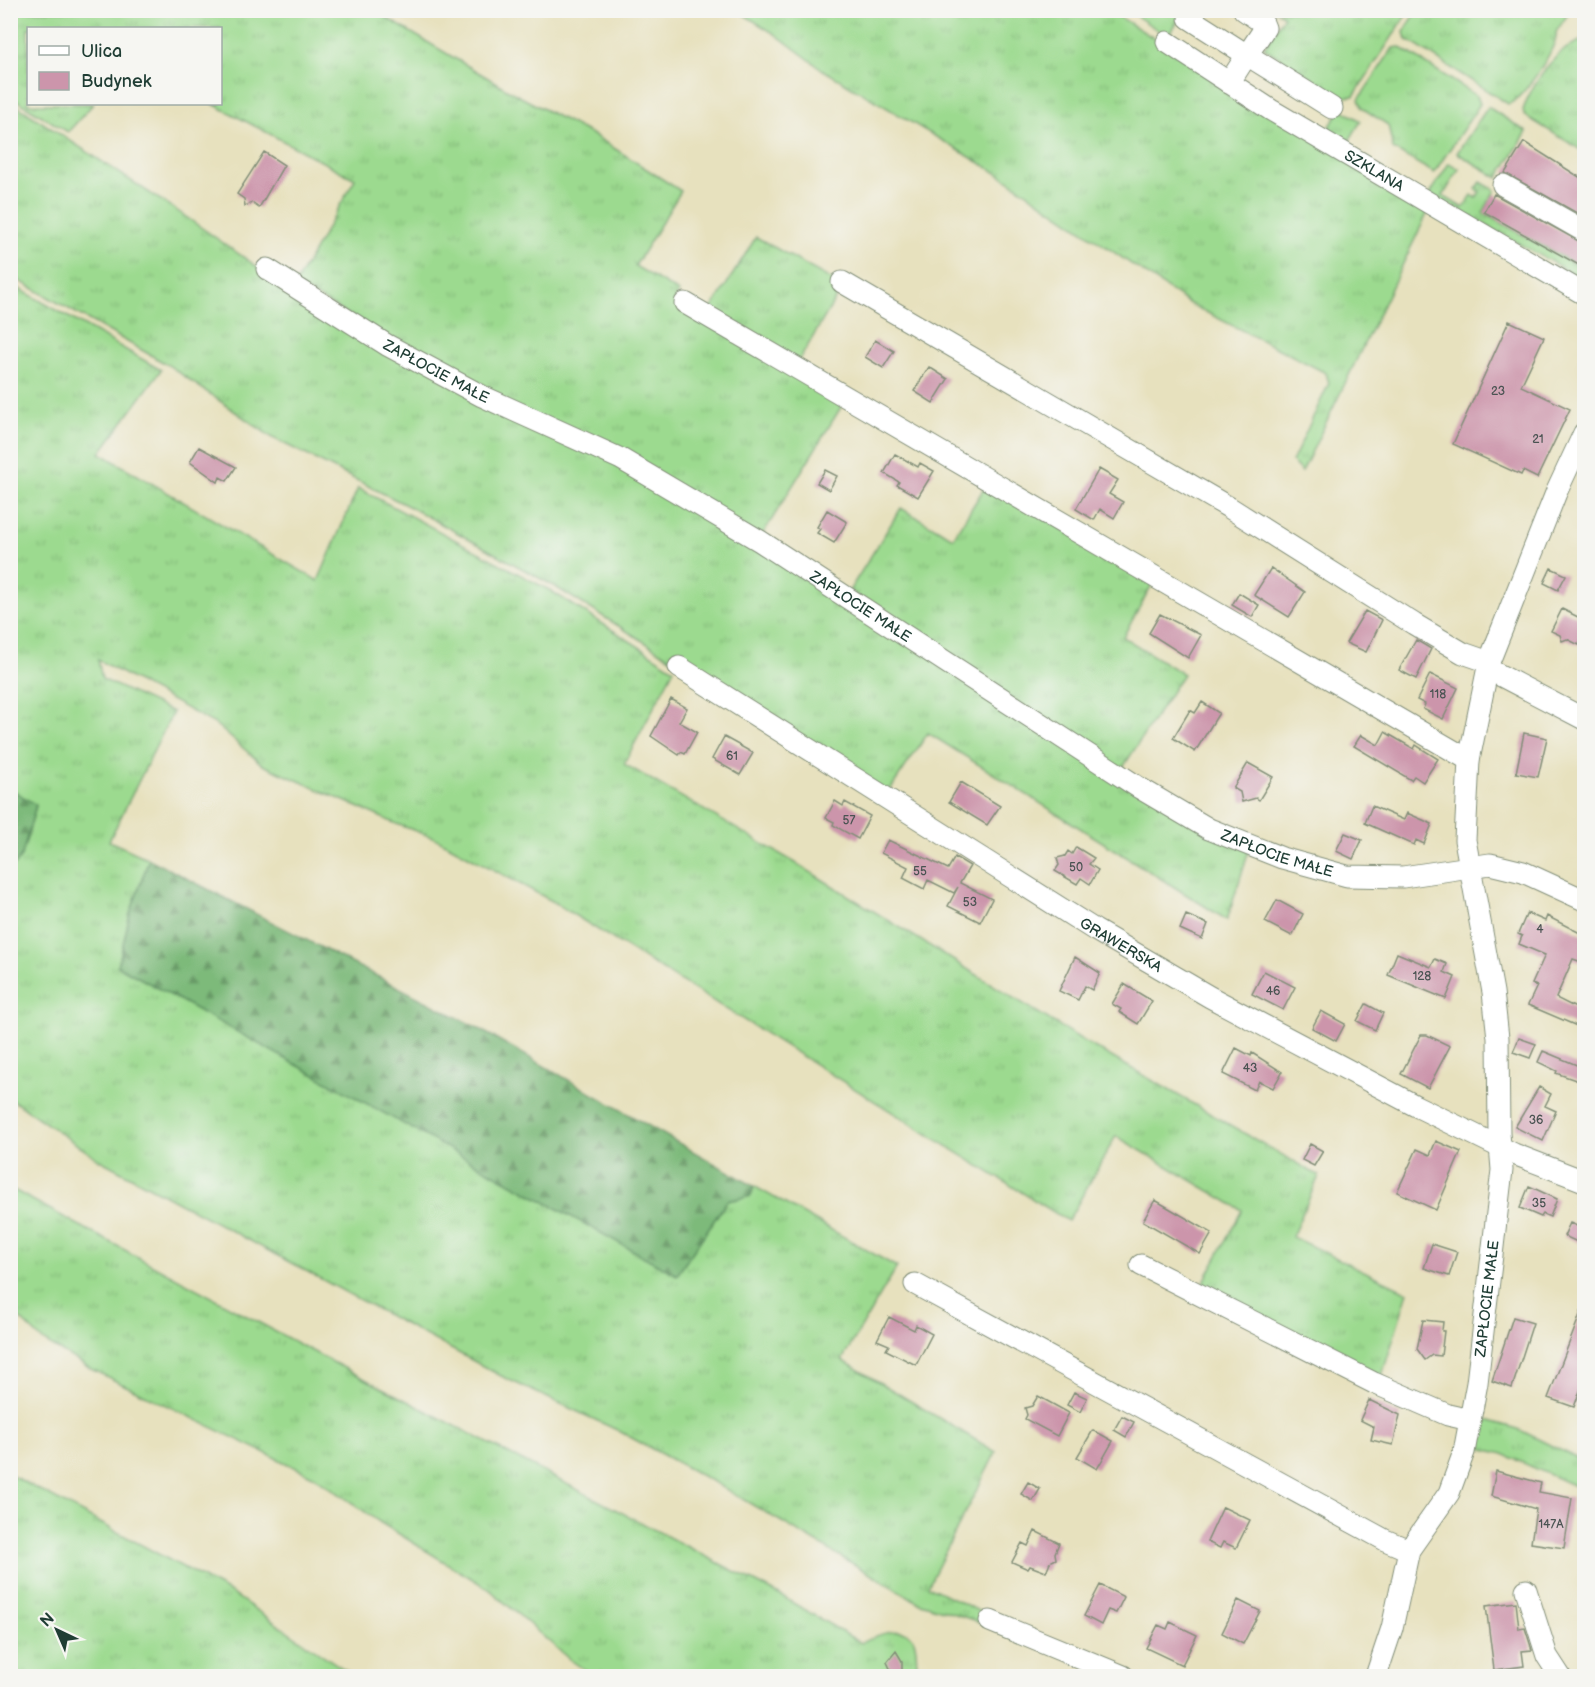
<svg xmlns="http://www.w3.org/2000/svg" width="1595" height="1687" font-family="'Balsamiq Sans',sans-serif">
  <defs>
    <pattern id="grass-tufts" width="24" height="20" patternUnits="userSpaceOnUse" patternTransform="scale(1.5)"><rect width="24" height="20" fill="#9cda8f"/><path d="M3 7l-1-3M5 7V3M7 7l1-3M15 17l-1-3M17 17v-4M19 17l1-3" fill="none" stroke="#86bc7c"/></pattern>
    <pattern id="forest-firs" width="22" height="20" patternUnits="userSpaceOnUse" patternTransform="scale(1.5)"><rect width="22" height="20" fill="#7dba7a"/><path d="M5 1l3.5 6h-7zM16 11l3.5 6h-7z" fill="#669865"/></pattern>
  </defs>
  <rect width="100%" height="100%" fill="#f6f6f2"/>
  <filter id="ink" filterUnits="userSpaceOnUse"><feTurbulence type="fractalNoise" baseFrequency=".0167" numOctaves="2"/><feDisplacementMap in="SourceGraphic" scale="12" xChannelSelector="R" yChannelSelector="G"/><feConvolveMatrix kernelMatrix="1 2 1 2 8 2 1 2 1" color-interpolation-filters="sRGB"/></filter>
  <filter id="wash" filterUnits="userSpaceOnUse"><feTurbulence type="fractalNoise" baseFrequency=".008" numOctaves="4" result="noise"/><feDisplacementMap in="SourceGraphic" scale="24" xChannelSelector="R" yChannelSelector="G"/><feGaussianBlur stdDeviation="1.35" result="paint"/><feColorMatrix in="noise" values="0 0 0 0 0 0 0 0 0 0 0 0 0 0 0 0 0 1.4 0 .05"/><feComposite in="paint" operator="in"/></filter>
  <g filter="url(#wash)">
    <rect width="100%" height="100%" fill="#e7e1be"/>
    <path fill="url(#grass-tufts)" stroke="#5e8c62" stroke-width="1.5" d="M11,11H375L515,94L595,136L681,191L635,266L679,292L674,301L843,404L761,537L484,392L295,284L355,179L213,104H220V28H28V104H93L68,132L11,97Z
      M738,11H1110L1430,208L1302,472L1292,462L1329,383L1326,373L1190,304L1002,176L823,70L775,34Z
      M1129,11H1184L1168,37Z
      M1276,11H1409L1354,96L1343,97L1264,48L1284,16Z
      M1417,11V10L1570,11L1556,32C1560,45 1521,102 1508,104L1406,39L1404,32Z
      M1584,40V152L1524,115L1523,110C1532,83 1557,47 1584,40Z
      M1400,47L1477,96L1480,104L1434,173L1393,149L1388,125L1362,108L1359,99L1393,48Z
      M11,102L179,212L296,294L618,463L1249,850L1227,920L928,733L888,793L554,586L414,509L273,438L168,365L11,276Z
      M1488,107L1527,132L1498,178L1457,153Z
      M1341,109L1361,121L1349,141L1328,129Z
      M1449,163L1459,169L1443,196L1463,208L1472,195L1476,198L1480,192L1476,189L1481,182L1495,190L1483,213L1584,269V280L1430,194Z
      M756,237L843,286L797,364L710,311Z
      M11,284L161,370L100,453L318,581L358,488L551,591L674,669L624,764L794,862L1087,1043L1319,1176L1292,1237L1408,1292L1380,1382L1200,1289L1242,1210L1116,1136L1068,1221L550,900L435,838L394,823L263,765L215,724L98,660L102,679L173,712L109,841L149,859L130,914L118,966L677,1275L727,1201L751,1196L754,1186L897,1267L842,1360L996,1452L928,1586L989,1616L986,1624L918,1602L717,1484L617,1430L503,1377L98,1159L11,1099L10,870L22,855L36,806L10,789Z
      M986,485L1154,581L1123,637L1183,674L1120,772L849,591L901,508L953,538Z
      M10,1188L321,1356L776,1593L861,1643C874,1636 911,1620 915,1644C918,1656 914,1666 922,1676H594L569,1659L489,1589L381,1523L315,1477L91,1369L42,1340L11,1310Z
      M1476,1417L1518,1429L1584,1462V1490L1503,1454L1472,1446Z
      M11,1475L231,1593L354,1676H11Z"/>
    <path fill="url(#forest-firs)" stroke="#4e7c57" stroke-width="1.5" d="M11,789L36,805L22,855L11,870Z
      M149,859L474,1026L754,1186L751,1196L727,1201L677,1275L118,966L130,914Z"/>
    <g id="blocks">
      <path fill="#cc95ab" d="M1524,142L1584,180V217L1505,173Z
        M264,152L284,165L259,208L252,203L245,206L244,199L237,194Z
        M1494,194L1584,244V268L1484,212Z
        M1509,321L1544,337L1521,386L1570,409L1537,478L1523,471L1521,475L1453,444Z
        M875,340L894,351L883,368L865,357Z
        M929,367L948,379L933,403L914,391Z
        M199,447L236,467L227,481L220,477L218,482L190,462Z
        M895,454L918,467L920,463L934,471L918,497L897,485L899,482L884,473Z
        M1099,469L1118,480L1109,494L1123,502L1114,518L1100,509L1094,520L1076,509Z
        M825,470L837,476L829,490L817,483Z
        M827,510L847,522L834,543L817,533L820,529L817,527Z
        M1271,568L1305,592L1289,617L1254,595Z
        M1551,568L1566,575L1558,590L1544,583Z
        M1239,593L1259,605L1252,617L1232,605Z
        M1562,609L1584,620V634L1579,645L1567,639L1562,641L1560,635L1551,631Z
        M1365,611L1382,620L1366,652L1346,643Z
        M1160,614L1201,635L1188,658L1149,633Z
        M1416,640L1431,649L1416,679L1399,670Z
        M1430,674L1458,688L1443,719L1423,709L1425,704L1417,700Z
        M671,699L687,708L679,722L697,732L685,754L681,752L679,755L651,736Z
        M1202,702L1219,713L1195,752L1173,738L1190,710L1195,713Z
        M1385,732L1414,749L1416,745L1438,759L1423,782L1414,776L1411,780L1354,746L1361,735L1378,745Z
        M1524,733L1547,738L1538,777L1516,773Z
        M724,737L753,753L740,775L712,759Z
        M1248,763L1273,777L1259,800L1256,798L1242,802L1240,792L1233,788Z
        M961,782L1000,806L987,825L949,802Z
        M835,801L843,806L845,802L870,816L858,839L833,825L834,822L826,818Z
        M1372,806L1404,820L1407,813L1432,824L1424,844L1416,840L1414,845L1365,823Z
        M1345,833L1362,840L1353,859L1336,851Z
        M888,840L948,869L955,857L970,866L960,883L992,899L980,922L948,906L958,887L954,893L928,880L924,889L903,878L908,867L881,853Z
        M1076,847L1094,858L1089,864L1098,870L1090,884L1081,878L1077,884L1055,871L1059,865L1057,858L1065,856L1068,851L1072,854Z
        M1277,900L1303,914L1292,936L1265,922Z
        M1527,913L1545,921L1547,916L1584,935V963L1573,959L1556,998L1584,1012V1029L1528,1005L1537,986L1532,984L1545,955L1519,944L1522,936L1518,934Z
        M1186,915L1208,924L1202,939L1180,929Z
        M1397,953L1431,967L1435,959L1447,964L1444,972L1455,977L1446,999L1388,975Z
        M1075,957L1100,973L1092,990L1085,986L1078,1000L1059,991Z
        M1264,971L1295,987L1283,1010L1252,994Z
        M1124,984L1152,1001L1138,1024L1119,1012L1121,1009L1112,1004Z
        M1366,1004L1383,1013L1375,1030L1357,1021Z
        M1321,1011L1345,1024L1336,1041L1312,1028Z
        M1421,1035H1427L1450,1046L1428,1088L1401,1074Z
        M1519,1038L1536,1044L1530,1058L1513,1052Z
        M1236,1048L1251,1056L1252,1053L1282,1072L1273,1088L1259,1081L1255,1090L1223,1074Z
        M1543,1051L1584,1068V1083L1556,1073L1557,1071L1538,1062Z
        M1539,1087L1551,1094L1545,1106L1556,1111L1543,1141L1515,1127Z
        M1436,1141L1461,1152L1436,1210L1397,1192L1417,1149L1430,1155Z
        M1310,1144L1323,1151L1314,1166L1302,1160Z
        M1529,1186L1557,1199L1550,1217L1543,1214L1541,1217L1520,1208Z
        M1155,1200L1212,1233L1200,1254L1143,1221Z
        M1570,1223L1584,1229V1245L1564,1236Z
        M1432,1244L1457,1252L1449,1276L1424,1268Z
        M1583,1307L1584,1380L1574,1407L1548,1398Z
        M889,1317L914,1330L916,1325L932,1334L916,1365L886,1350L889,1345L877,1340Z
        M1513,1317L1533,1323L1512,1388L1492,1381Z
        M1423,1320L1443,1322L1442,1331H1444L1441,1356L1432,1355L1425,1360L1417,1349Z
        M1074,1392L1087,1398L1080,1412L1067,1405Z
        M1038,1396L1069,1413L1057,1436L1025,1419L1027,1415L1025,1408L1032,1406Z
        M1369,1400L1400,1415L1393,1445L1371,1440L1374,1427L1360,1420Z
        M1122,1416L1134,1422L1126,1437L1114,1430Z
        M1093,1430L1113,1441L1097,1469L1077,1457Z
        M1496,1471L1541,1483L1539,1492L1572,1498L1564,1548L1531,1543L1536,1509L1491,1496Z
        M1028,1482L1040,1489L1033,1501L1021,1494Z
        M1223,1507L1250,1520L1236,1548L1223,1542L1220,1548L1207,1542Z
        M1035,1531L1059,1543L1055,1553L1056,1559L1050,1562L1046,1572L1030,1566L1028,1569L1012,1562L1022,1543L1028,1546Z
        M1100,1585L1124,1597L1116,1613L1108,1610L1101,1625L1084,1616Z
        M1238,1600L1260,1611L1243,1644L1222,1633Z
        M1516,1602L1519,1629L1525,1628L1532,1650L1522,1651L1524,1666L1494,1670L1486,1606Z
        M1170,1622L1197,1635L1182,1665L1146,1648L1158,1625L1167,1629Z
        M896,1651L902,1661V1677H894L887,1662Z"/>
    </g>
  </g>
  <g filter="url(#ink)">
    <use href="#blocks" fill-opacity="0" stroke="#838f79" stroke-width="1.5"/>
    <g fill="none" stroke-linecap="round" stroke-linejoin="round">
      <defs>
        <g id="minor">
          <path d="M1189,18L1247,55L1265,28L1263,23L1244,10"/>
          <path id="s1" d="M1167,42L1271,110L1584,294"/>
          <path d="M1229,83L1247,55L1332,108"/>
          <path d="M1503,185L1584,231"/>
          <path id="s2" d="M267,269L387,345L482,396L621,459L760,541L1138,787L1209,829L1282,858L1347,876L1403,877L1490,864L1523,872L1584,900"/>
          <path d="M842,282L1230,508L1414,624L1463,653L1489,662"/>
          <path d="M685,303L1469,760"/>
          <path id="s3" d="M679,667L1095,930L1210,997L1416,1106L1514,1154L1584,1181"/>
          <path d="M1488,669L1584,719"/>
          <path d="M1141,1265L1374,1383L1448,1415L1470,1420"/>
          <path d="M915,1284L1385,1540L1409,1550"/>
          <path d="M1526,1590L1547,1656L1560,1676"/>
          <path d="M990,1621L1123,1676"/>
          <path id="s4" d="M1376,1676L1392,1628L1409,1550L1449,1493L1464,1452L1477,1383L1502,1170L1499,1133L1498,1038L1493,992L1465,840L1469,760L1489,662L1556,493L1584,433"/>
        </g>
      </defs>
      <use href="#minor" stroke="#838f79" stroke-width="23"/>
      <use href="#minor" stroke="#fff" stroke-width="21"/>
    </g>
  </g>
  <g text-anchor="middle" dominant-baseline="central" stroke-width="4.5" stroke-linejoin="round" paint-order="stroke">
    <g font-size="12" fill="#4a5352">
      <text x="1498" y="391">23</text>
      <text x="1538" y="439">21</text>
      <text x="1438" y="694">118</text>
      <text x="732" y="756">61</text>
      <text x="849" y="820">57</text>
      <text x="1076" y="867">50</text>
      <text x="920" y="871">55</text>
      <text x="970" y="902">53</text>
      <text x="1540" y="929">4</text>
      <text x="1422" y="976">128</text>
      <text x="1273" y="991">46</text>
      <text x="1250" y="1068">43</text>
      <text x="1536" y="1120">36</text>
      <text x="1539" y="1203">35</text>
      <text x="1551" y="1524">147A</text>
    </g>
    <g font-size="15" fill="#1f3d34" stroke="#f6f6f2">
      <text stroke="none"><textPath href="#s1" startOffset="244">SZKLANA</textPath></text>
      <text stroke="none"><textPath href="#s2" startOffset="198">ZAPŁOCIE MAŁE</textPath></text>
      <text stroke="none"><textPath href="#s2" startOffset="684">ZAPŁOCIE MAŁE</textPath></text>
      <text stroke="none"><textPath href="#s2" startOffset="1170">ZAPŁOCIE MAŁE</textPath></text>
      <text stroke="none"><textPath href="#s3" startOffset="522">GRAWERSKA</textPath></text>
      <text stroke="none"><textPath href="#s4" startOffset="399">ZAPŁOCIE MAŁE</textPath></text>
    </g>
  </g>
  <rect width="1595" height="1687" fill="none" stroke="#f6f6f2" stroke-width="36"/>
  <rect x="27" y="27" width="195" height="78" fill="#f6f6f2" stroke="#a0aca6" stroke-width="1.5"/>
  <rect x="39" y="46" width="30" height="9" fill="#ffffff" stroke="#a0aca6" stroke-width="1.5"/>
  <text x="81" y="57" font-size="18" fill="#1f3d34">Ulica</text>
  <rect x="39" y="72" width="30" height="18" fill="#cc95ab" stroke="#a0aca6" stroke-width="1.5"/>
  <text x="81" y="87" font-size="18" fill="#1f3d34">Budynek</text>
  <g transform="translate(57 1630) rotate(316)" stroke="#f6f6f2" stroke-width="4.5" paint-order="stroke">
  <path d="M0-4.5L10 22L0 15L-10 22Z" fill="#1f3d34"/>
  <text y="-9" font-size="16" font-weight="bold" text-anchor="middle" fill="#1f3d34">N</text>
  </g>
</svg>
